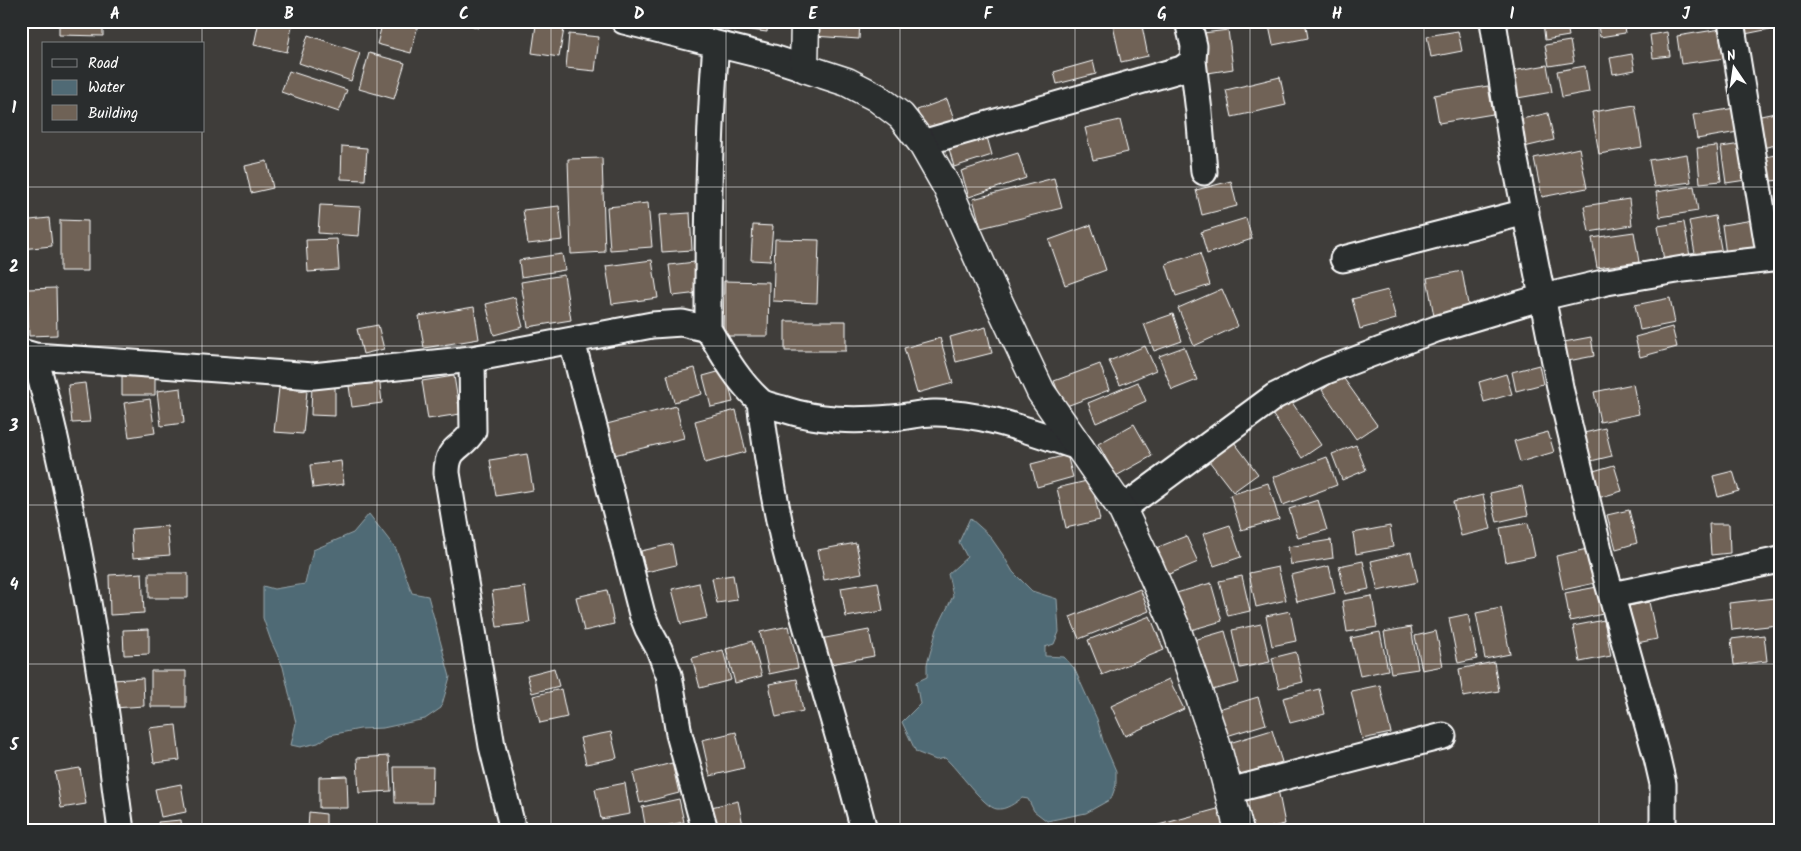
<svg xmlns="http://www.w3.org/2000/svg" width="1801" height="851" font-family="Kalam,sans-serif">
  <rect width="100%" height="100%" fill="#3f3d3a"/>
  <filter id="ink" filterUnits="userSpaceOnUse"><feTurbulence type="fractalNoise" baseFrequency=".02" numOctaves="2"/><feDisplacementMap in="SourceGraphic" scale="10" xChannelSelector="R" yChannelSelector="G"/><feConvolveMatrix kernelMatrix="1 2 1 2 8 2 1 2 1" color-interpolation-filters="sRGB"/></filter>
  <g filter="url(#ink)">
    <path fill="#506a75" stroke="#96a6ac" d="M369,514L396,549L412,593L428,596L450,677L441,708L425,719L383,728L360,729L330,735L318,743L300,747L291,745L296,723L283,667L271,641L263,618V586L274,589L305,584L313,550L353,533Z
      M970,518L989,535L1003,555L1013,572L1032,591L1057,599L1059,632L1054,644L1045,647V656L1064,657L1074,668L1097,719L1103,741L1116,771V785L1111,799L1086,813L1047,821L1034,811L1028,799L1022,798C1015,803 1006,810 997,809C984,808 957,768 945,758L936,760L916,752L902,722L920,704L916,682L927,677V664L937,629L953,596L948,574L967,557L959,542Z"/>
    <path fill="#6f6256" stroke="#fff" d="M59,21H103V36L59,35Z
      M259,21H293L287,52L254,45Z
      M383,21H419L411,53L377,44Z
      M461,21H481L478,28Z
      M736,21H768L767,32L735,28Z
      M814,21H860L859,39L813,36Z
      M1112,21H1141L1148,56L1121,62Z
      M1268,21H1305L1308,38L1273,45Z
      M1548,21H1566L1569,36L1545,40L1543,22Z
      M1597,21H1623L1625,33L1600,37Z
      M1648,21H1674V23L1649,27Z
      M1743,21H1780V27L1745,34Z
      M536,25L564,29L559,57L532,53Z
      M1721,29L1726,58L1681,64L1677,36Z
      M1228,30L1233,69L1208,73L1203,33Z
      M1458,31L1462,51L1431,57L1427,36Z
      M1667,32L1670,56L1653,58L1650,35Z
      M569,34L599,37L595,71L566,68Z
      M308,35L360,53L351,81L299,63Z
      M1570,41L1574,62L1549,66L1545,45Z
      M369,53L405,63L394,99L359,89Z
      M1632,54L1635,70L1613,74L1610,58Z
      M1093,61L1096,74L1057,84L1054,72Z
      M1547,65L1552,92L1512,99L1507,72Z
      M1585,66L1589,92L1562,97L1557,71Z
      M289,71L347,90L339,112L281,92Z
      M1280,77L1286,105L1232,117L1226,90Z
      M1488,86L1493,114L1439,123L1434,95Z
      M947,99L955,122L925,132L917,110Z
      M1635,105L1642,147L1599,154L1592,112Z
      M1735,108L1738,132L1697,139L1693,115Z
      M1780,112V144L1758,149L1751,118Z
      M1548,113L1554,140L1520,148L1513,121Z
      M1120,120L1128,152L1093,160L1085,128Z
      M21,125L26,153H21Z
      M985,130L992,155L954,167L947,141Z
      M1741,144L1746,180L1726,183L1721,147Z
      M342,146L367,148L365,180L341,179Z
      M1717,146L1721,181L1700,183L1697,148Z
      M1579,148L1587,188L1542,197L1534,158Z
      M1018,153L1026,178L969,197L961,171Z
      M1687,154L1691,182L1654,187L1649,160Z
      M1780,154V180L1771,181L1766,157Z
      M602,158L605,252L571,254L568,159Z
      M267,161L273,188L251,193L245,166Z
      M1054,178L1062,208L981,228L973,199Z
      M1231,181L1237,206L1202,215L1196,190Z
      M1694,186L1698,211L1660,217L1656,192Z
      M1629,199L1632,225L1589,232L1584,206Z
      M648,203L652,247L610,250L607,207Z
      M320,205L361,207L359,236L318,233Z
      M559,206L563,240L528,244L523,210Z
      M690,213L692,250L662,252L659,215Z
      M1715,216L1722,254L1696,259L1689,221Z
      M49,218L52,246L21,249V221Z
      M1246,218L1252,239L1207,254L1201,232Z
      M60,220L88,221V271H60Z
      M1753,220L1757,250L1726,255L1722,225Z
      M1684,222L1691,262L1665,266L1658,226Z
      M753,225L773,226L770,261L751,260Z
      M1091,225L1106,270L1065,285L1049,240Z
      M1634,232L1639,262L1597,268L1592,238Z
      M337,239L339,270L308,272L306,240Z
      M775,239L819,240L817,303L773,301Z
      M1200,253L1210,285L1176,296L1166,264Z
      M562,254L565,270L521,277L519,260Z
      M652,260L658,298L612,304L606,266Z
      M695,262L699,293L673,296L669,265Z
      M1462,271L1469,310L1434,316L1427,278Z
      M564,275L571,320L528,327L521,282Z
      M724,281L769,282L768,336H723Z
      M56,288L57,335L29,336L27,289Z
      M1222,289L1238,326L1194,346L1178,308Z
      M1388,290L1396,319L1360,329L1352,299Z
      M515,297L523,327L494,335L486,304Z
      M1670,298L1675,323L1640,330L1635,305Z
      M474,307L479,339L424,348L419,316Z
      M1173,314L1182,341L1154,351L1144,324Z
      M785,321H846V351H785Z
      M378,325L384,349L363,354L357,329Z
      M986,327L992,353L956,362L950,337Z
      M1672,327L1677,347L1640,357L1635,337Z
      M1591,337L1594,356L1568,361L1564,342Z
      M940,338L953,383L917,393L904,348Z
      M1145,346L1156,370L1120,385L1109,361Z
      M1184,347L1197,380L1172,390L1159,356Z
      M1100,364L1109,390L1064,407L1054,381Z
      M1539,365L1543,384L1516,391L1512,372Z
      M695,368L702,394L674,402L667,375Z
      M725,370L733,402L711,407L703,376Z
      M122,372H155V395H122Z
      M1506,374L1512,394L1484,402L1479,382Z
      M379,375L382,403L352,407L348,379Z
      M454,376L460,414L428,419L422,381Z
      M1342,376L1377,425L1356,439L1322,390Z
      M1138,382L1146,401L1096,423L1088,403Z
      M85,383L90,422L72,423L68,385Z
      M312,383L335,384V416L311,415Z
      M1633,384L1639,414L1600,422L1594,392Z
      M181,388L184,423L161,426L157,391Z
      M279,388L307,391L303,434L274,432Z
      M1289,398L1321,445L1302,458L1270,411Z
      M150,399L155,433L129,437L124,403Z
      M676,406L684,438L610,456L603,425Z
      M736,410L746,452L705,463L695,421Z
      M1134,424L1152,456L1116,476L1098,444Z
      M1605,428L1612,456L1591,461L1584,433Z
      M1548,432L1554,452L1520,462L1514,441Z
      M1234,442L1258,474L1233,492L1209,461Z
      M1356,445L1366,470L1342,480L1332,454Z
      M527,454L533,490L496,496L490,460Z
      M1067,455L1073,477L1037,487L1031,464Z
      M1327,457L1337,485L1283,505L1273,477Z
      M341,461L344,484L313,488L310,465Z
      M1614,465L1622,491L1598,498L1590,472Z
      M1733,471L1739,491L1718,497L1713,476Z
      M1091,480L1100,520L1066,528L1057,488Z
      M1268,483L1279,519L1241,530L1230,495Z
      M1522,486L1528,515L1497,522L1490,493Z
      M1483,495L1491,529L1461,536L1453,502Z
      M1318,500L1327,530L1298,538L1289,509Z
      M1629,510L1637,543L1616,549L1607,515Z
      M1528,523L1535,556L1506,562L1500,528Z
      M1709,524H1729L1730,553L1711,555Z
      M1230,525L1241,557L1214,566L1203,534Z
      M167,526L170,555L133,558L131,529Z
      M1390,526L1393,547L1356,554L1353,533Z
      M1186,536L1198,562L1162,577L1151,550Z
      M1331,540L1333,558L1291,565L1288,547Z
      M856,543L862,573L824,580L818,550Z
      M672,544L676,565L646,572L641,551Z
      M1587,549L1595,583L1563,590L1556,556Z
      M1411,552L1418,582L1378,591L1371,561Z
      M1363,561L1369,589L1345,594L1339,566Z
      M1329,566L1335,593L1297,602L1291,575Z
      M1278,567L1286,600L1256,607L1249,573Z
      M142,573L144,613L110,615L109,575Z
      M149,573H188V598H149Z
      M733,575L737,600L717,603L712,578Z
      M1242,576L1250,611L1228,616L1219,581Z
      M878,582L883,611L846,617L841,588Z
      M699,583L707,618L681,624L672,589Z
      M1211,583L1222,621L1184,632L1173,594Z
      M525,587L530,623L497,627L492,591Z
      M1597,587L1603,614L1570,621L1565,593Z
      M1140,589L1149,611L1079,639L1070,617Z
      M607,590L614,624L584,631L576,597Z
      M1372,596L1377,627L1347,632L1342,601Z
      M1775,598L1778,625L1732,630L1729,603Z
      M1649,602L1657,639L1637,643L1629,606Z
      M1501,608L1510,654L1485,659L1476,613Z
      M1290,611L1296,641L1272,646L1266,616Z
      M1468,614L1477,659L1458,663L1449,618Z
      M1150,616L1164,650L1102,675L1088,640Z
      M1604,620L1611,656L1580,662L1573,626Z
      M1261,624L1270,662L1240,668L1232,630Z
      M789,626L798,668L769,674L760,632Z
      M1411,627L1418,669L1391,673L1384,632Z
      M149,629V654L124,655L123,630Z
      M869,630L874,656L825,665L820,639Z
      M1225,631L1239,683L1208,691L1194,640Z
      M1436,631L1443,666L1422,670L1415,636Z
      M1380,632L1388,670L1360,676L1351,638Z
      M1764,635L1767,661L1734,665L1731,639Z
      M752,641L762,676L735,683L726,649Z
      M723,650L731,680L700,688L692,658Z
      M1296,652L1303,682L1279,688L1272,658Z
      M1494,662L1499,691L1463,697L1459,669Z
      M554,668L559,686L532,693L527,675Z
      M151,671H186V707H151Z
      M143,678L144,706L114,708L113,680Z
      M797,679L803,711L776,717L769,684Z
      M1169,679L1184,709L1125,736L1111,706Z
      M1380,685L1391,733L1362,739L1351,691Z
      M561,689L567,717L540,723L533,696Z
      M1319,689L1325,714L1290,723L1283,698Z
      M1258,697L1266,724L1220,738L1212,711Z
      M176,725L180,760L154,763L149,728Z
      M1272,730L1282,762L1236,776L1226,744Z
      M611,732L617,758L586,764L580,738Z
      M736,732L744,768L710,776L702,740Z
      M389,756L391,791L359,793L357,758Z
      M672,763L679,793L640,803L633,773Z
      M394,767H433L432,803H395Z
      M80,768L86,804L61,808L55,772Z
      M347,776L348,808H319V777Z
      M625,783L630,814L601,819L595,789Z
      M181,784L186,812L161,817L155,789Z
      M1278,789L1285,824L1260,830H1247L1239,797Z
      M679,799L684,822L646,830L642,807Z
      M738,801L744,830H716L711,807Z
      M1221,808L1227,830H1140Z
      M309,812L326,814V830H308Z
      M181,820L182,830H159L158,822Z"/>
    <g fill="none" stroke-linecap="round" stroke-linejoin="round">
      <defs>
        <path id="minor" d="M624,21L773,58L804,68
          M1493,21L1512,145L1561,392L1601,558L1657,758L1663,784V830
          M1731,21L1770,259
          M1193,61L1199,112L1204,172
          M922,143L1182,69L1193,61L1194,46L1188,21
          M1343,259L1526,212
          M708,329C723,354 737,380 759,400C764,405 776,407 783,409C819,421 855,421 892,418C906,417 920,413 933,413C984,412 1034,433 1081,448
          M572,341L642,614L648,629L659,649L669,675L679,734L705,830
          M21,352L35,356L313,376L472,359L652,325L682,323L708,329C708,234 708,139 716,45
          M35,356C67,478 90,603 108,728C112,762 116,796 121,830
          M472,359L473,431C462,450 447,445 447,473L492,746L513,830
          M760,402C766,451 774,500 785,548C809,643 840,735 864,830
          M1122,509L1275,396L1326,371L1436,329L1543,297L1607,282L1683,269L1780,258
          M1612,595L1780,560
          M1229,791L1443,736"/>
        <path id="tertiary" d="M805,21L804,68L847,82L876,97L901,116L922,143L947,187L985,273L1041,392L1122,509L1149,566L1176,628L1216,744L1239,830"/>
      </defs>
      <use href="#minor" stroke="#fff" stroke-width="29"/>
      <use href="#tertiary" stroke="#fff" stroke-width="31"/>
      <use href="#minor" stroke="#2a2d2e" stroke-width="25"/>
      <use href="#tertiary" stroke="#2a2d2e" stroke-width="28"/>
    </g>
  </g>
  <path fill="none" stroke="#fff" stroke-width="1" stroke-opacity="0.55" d="M202,21V44M377,21V830M551,21V830M726,21V830M900,21V830M1075,21V830M1250,21V830M1424,21V830M1599,21V830M202,131V830M21,187H1780M21,346H1780M21,505H1780M21,664H1780"/>
  <rect width="1801" height="851" fill="none" stroke="#2a2d2e" stroke-width="55"/>
  <rect x="42" y="42" width="162" height="90" fill="#2a2d2e" stroke="#7f8182"/>
  <rect x="52" y="59" width="25" height="8" fill="#2a2d2e" stroke="#7f8182"/>
  <text x="88" y="68" font-size="15" fill="#ffffff">Road</text>
  <rect x="52" y="80" width="25" height="15" fill="#506a75" stroke="#7f8182"/>
  <text x="88" y="92" font-size="15" fill="#ffffff">Water</text>
  <rect x="52" y="105" width="25" height="15" fill="#6f6256" stroke="#7f8182"/>
  <text x="88" y="118" font-size="15" fill="#ffffff">Building</text>
  <g transform="translate(1734 68) rotate(347)" stroke="#2a2d2e" stroke-width="4" paint-order="stroke">
  <path d="M0-4L9 19L0 12L-9 19Z" fill="#ffffff"/>
  <text y="-8" font-size="14" font-weight="bold" text-anchor="middle" fill="#ffffff">N</text>
  </g>
  <rect x="28" y="28" width="1746" height="796" fill="none" stroke="#fff" stroke-width="2"/>
  <g font-size="16" text-anchor="middle" font-weight="bold" fill="#fff">
    <text x="115" y="19">A</text>
    <text x="289" y="19">B</text>
    <text x="464" y="19">C</text>
    <text x="639" y="19">D</text>
    <text x="813" y="19">E</text>
    <text x="988" y="19">F</text>
    <text x="1162" y="19">G</text>
    <text x="1337" y="19">H</text>
    <text x="1512" y="19">I</text>
    <text x="1686" y="19">J</text>
    <text x="14" y="113">1</text>
    <text x="14" y="272">2</text>
    <text x="14" y="431">3</text>
    <text x="14" y="590">4</text>
    <text x="14" y="750">5</text>
  </g>
</svg>
